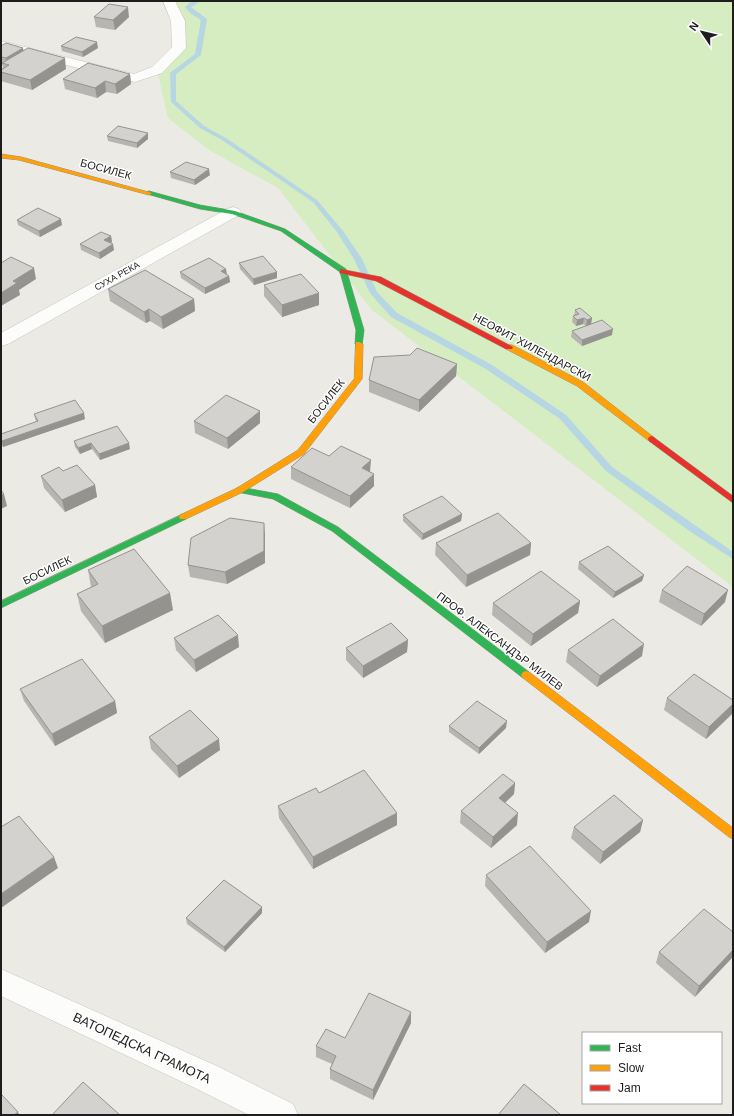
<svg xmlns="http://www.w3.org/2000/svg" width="734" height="1116" font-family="Arial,sans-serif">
  <rect width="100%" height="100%" fill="#eceae5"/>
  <path fill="#d6ecc1" d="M169,1H733V587L372,310L278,188L209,150L168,118L157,70L179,48Z"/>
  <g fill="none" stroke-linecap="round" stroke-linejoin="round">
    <path fill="#b5d6e2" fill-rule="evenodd" d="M192,1H198V3L191,7L207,19L201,55L176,74V101L204,126L226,138L317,200L343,231L362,259L377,292L397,313L492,365L566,415L612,467L733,552V559L691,532L606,471L560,419L486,369L391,317L370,293L354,259L337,232L313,202L222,140L200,128L171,102L170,73L195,54L201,20L190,13L185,7Z"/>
    <defs>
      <path id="street" d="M163,1H175L185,21L186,48L162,73L135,82L1,49V41L134,74L152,67L172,47L171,21Z
        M233,207L239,209L241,212L239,215L8,344L1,346V333L227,209Z
        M1,969L219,1067L293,1104L298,1115H249L197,1089L1,996Z"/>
      <path id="fast" d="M149,191L200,205L235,211L285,229L346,269L364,330L362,346H359L355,344L356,330L340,272L281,231L232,214L200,209L147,194L146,193Z
        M240,487L278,494L338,527L529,672L531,675L529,678H523L332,531L273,499L237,492L236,490L237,488Z
        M183,514L187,517L186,519L1,608V601Z"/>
      <path id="slow" d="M1,154L21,157L152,193L149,195L19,160L1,158Z
        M356,342H359L363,344L362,379L304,454L243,492L186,519H180L179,517L180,515L237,488L298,450L354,379Z
        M506,345H512L583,382L656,439L655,441H649L577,386L506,349Z
        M526,671L529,672L733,828V839L729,837L523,678L521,675L523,672Z"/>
      <path id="jam" d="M340,269L381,277L513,347L512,349H506L376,281L340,273Z
        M652,436L733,496V503L649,441L648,439L649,437Z"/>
    </defs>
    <use href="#street" stroke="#c4c4c1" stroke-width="1"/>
    <use href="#fast" stroke="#93967c" stroke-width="1"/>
    <use href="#slow" stroke="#93967c" stroke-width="1"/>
    <use href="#jam" stroke="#93967c" stroke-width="1"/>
    <use href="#street" fill="#fcfcfb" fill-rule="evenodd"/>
    <use href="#fast" fill="#30b455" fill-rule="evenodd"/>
    <use href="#slow" fill="#ff9f0a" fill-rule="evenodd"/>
    <use href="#jam" fill="#e5322d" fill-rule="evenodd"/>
  </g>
  <path fill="#b6b5b1" d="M94,17H129L115,30L96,27Z
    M1,46L24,50L66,69L32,90L1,81V70L3,68L2,63H4L1,62Z
    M61,46L98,48L83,57L62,51Z
    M130,74L131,84L117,94L106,92L97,98L65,89L63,79Z
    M148,133V139L137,148L108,141L107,136Z
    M170,172L210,175L195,185L171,178Z
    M17,220L62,225L40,237L18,225Z
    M111,236L112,242L110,243L114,250L100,259L81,250L80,244Z
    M239,263L277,272V278L254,285L240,269Z
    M180,272L229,276L230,282L205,294L181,278Z
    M264,285L319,305L282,317L264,296Z
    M108,289L194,299L195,311L163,329L150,321L146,323L110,301Z
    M575,310L592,318L591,324L612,335L582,346L571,337L572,331L586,326L583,324L576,326L572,322L573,316H574Z
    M457,364L456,376L419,412L369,392V380Z
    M34,414L85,419L3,447L1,444V434L36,422Z
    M194,421L260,423L228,449L195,433Z
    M74,441L130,449L100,460L92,449L80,454L75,447Z
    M329,456L370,472L374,486L350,508L291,479V467Z
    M63,471L95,485L97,497L65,512L44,488L41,476Z
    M462,514L461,521L422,540L403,521V515Z
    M265,535V563L227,584L190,577L188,565Z
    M436,543H531L530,555L466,587L435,555Z
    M579,562L644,575L642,581L613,598L578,569Z
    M88,570L173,610L105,643L81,611L77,594L91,587Z
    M662,590L725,602L701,626L659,602Z
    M580,601L578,613L531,646L492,615L493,603Z
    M174,638L239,647L196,672L176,650Z
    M408,640L407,652L363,678L346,660V648Z
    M568,650L642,656L597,687L566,662Z
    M20,689L115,701L117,713L55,746L24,701Z
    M667,698L733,700V710L732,714L706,739L664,710Z
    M449,726L506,728L479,754L449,732Z
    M149,737L220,750L179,778L151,749Z
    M515,783L514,794L505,803L517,825L491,848L460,823L461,811Z
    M319,793L397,825L313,869L279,818L278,806Z
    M643,820L640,832L600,864L571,838L574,827Z
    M486,875L589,922L545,953L485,886Z
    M262,907V913L225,952L187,924L186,918Z
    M733,932L695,997L656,963L659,952Z
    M411,1023L373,1100L330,1079V1069L332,1064L316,1057V1046Z"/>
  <path fill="#949390" d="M128,7L129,17L115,30L113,20Z
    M97,42L98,48L83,57L82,52Z
    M23,48L24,53L7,64L6,58Z
    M65,58L66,69L32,90L30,80Z
    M130,74L131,84L117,94L115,84Z
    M105,81L106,92L97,98L95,88Z
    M148,133V139L137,148V143Z
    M209,169L210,175L195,185L194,180Z
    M61,219L62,225L40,237L39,231Z
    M111,236L112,242L105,246L104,240Z
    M113,244L114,250L100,259L99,253Z
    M34,268L36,279L19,290L20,295L1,306V293L13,281Z
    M226,269L227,275L221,271Z
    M277,272V278L254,285L253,279Z
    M229,276L230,282L205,294V288Z
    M319,293V305L282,317V305Z
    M194,299L195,311L163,329L161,317Z
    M149,309L150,321L146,323L144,312Z
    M584,318L583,324L576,326L577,320Z
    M592,318L591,324L586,326L587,320Z
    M613,329L612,335L582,346V340Z
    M457,364L456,376L419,412V400Z
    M260,411V423L228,449L227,438Z
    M84,413L85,419L3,447L2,441Z
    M91,443L92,449L80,454L78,448Z
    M129,443L130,449L100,460L99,454Z
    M371,460L370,472L362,468Z
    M374,474V486L350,508V496Z
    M95,485L97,497L65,512L62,500Z
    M4,494L7,506L1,509V495Z
    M462,514L461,521L422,540L423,534Z
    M264,523L265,535V563L227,584L225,572Z
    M531,543L530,555L466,587L467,575Z
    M644,575L642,581L613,598L615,592Z
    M728,590L725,602L701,626L704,614Z
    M170,593L173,610L105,643L102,626Z
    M580,601L578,613L531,646L533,634Z
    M238,635L239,647L196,672L194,660Z
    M408,640L407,652L363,678V666Z
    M644,644L642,656L597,687L600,676Z
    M115,701L117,713L55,746L52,734Z
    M733,704V710L732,714L706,739L709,727Z
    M507,721L506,728L479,754V748Z
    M219,739L220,750L179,778L177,766Z
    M515,783L514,794L497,810L499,798Z
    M397,813V825L313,869V857Z
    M518,813L517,825L491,848L493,837Z
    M643,820L640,832L600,864L603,852Z
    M54,857L58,868L1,908V894Z
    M262,907V913L225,952L224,947Z
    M591,911L589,922L545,953L547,942Z
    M733,950V957L695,997L699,986Z
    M411,1012V1023L373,1100V1090Z
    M18,1112L19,1115H14Z"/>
  <path fill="#d4d2ce" stroke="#949390" d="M109,4L128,7L113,20L94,17Z
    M76,37L97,42L82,52L61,46Z
    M6,43L23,48L6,58L1,57V46Z
    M28,48L65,58L30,80L1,72V70L9,65L2,63Z
    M88,63L130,74L115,84L105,81L95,88L63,79Z
    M118,126L148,133L137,143L107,136Z
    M186,162L209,169L194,180L170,172Z
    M38,208L61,219L39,231L17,220Z
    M101,232L111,236L104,240L113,244L99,253L80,244Z
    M263,256L277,272L253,279L239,263Z
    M11,257L34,268L13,281L17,283L1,293V263Z
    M209,258L226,269L221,271L229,276L205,288L180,272Z
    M145,270L194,299L161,317L149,309L144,312L108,289Z
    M301,274L319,293L282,305L264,285Z
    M580,308L592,318L587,320L584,318L577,320L573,316L579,314L575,310Z
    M602,320L613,329L582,340L572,331Z
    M417,348L457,364L419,400L369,380L374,357L410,355Z
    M226,395L260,411L227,438L194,421Z
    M75,400L84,413L2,441L1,440V434L38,421L34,414Z
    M117,426L129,443L99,454L91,443L78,448L74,441Z
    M341,446L371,460L362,468L374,474L350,496L291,467L312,448L329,456Z
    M77,465L95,485L62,500L41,476L59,467L63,471Z
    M1,490L4,494L1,495Z
    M442,496L462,514L423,534L403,515Z
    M498,513L531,543L467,575L436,543Z
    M230,518L264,523V551L225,572L188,565L191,538Z
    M608,546L644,575L615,592L579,562Z
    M134,549L170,593L102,626L77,594L98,584L88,570Z
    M687,566L728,590L704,614L662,590Z
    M541,571L580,601L533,634L493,603Z
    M218,615L238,635L194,660L174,638Z
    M613,619L644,644L600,676L568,650Z
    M391,623L408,640L363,666L346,648Z
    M82,659L115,701L52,734L20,689Z
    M694,674L733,700V704L709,727L667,698Z
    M477,701L507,721L479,748L449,726Z
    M190,710L219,739L177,766L149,737Z
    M364,770L397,813L313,857L278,806L316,788L319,793Z
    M503,774L515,783L499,798L518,813L493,837L461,811Z
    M614,795L643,820L603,852L574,827Z
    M19,816L54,857L1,894V827Z
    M530,846L591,911L547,942L486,875Z
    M224,880L262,907L224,947L186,918Z
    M704,909L733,932V950L699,986L659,952Z
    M369,993L411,1012L373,1090L330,1069L336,1056L316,1046L326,1029L345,1038Z
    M83,1082L120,1115H52Z
    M524,1084L561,1115H498Z
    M1,1094L18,1112L14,1115H1Z"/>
  <g text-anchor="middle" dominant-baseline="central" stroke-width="3" stroke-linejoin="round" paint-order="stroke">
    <g font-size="9" fill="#1d1d1d" stroke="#fff">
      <text transform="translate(117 276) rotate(-29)">СУХА РЕКА</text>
    </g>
    <g font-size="11" fill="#1d1d1d" stroke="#fff">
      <text transform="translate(106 169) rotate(15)">БОСИЛЕК</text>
      <text transform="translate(532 347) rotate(28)">НЕОФИТ ХИЛЕНДАРСКИ</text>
      <text transform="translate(326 401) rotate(-52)">БОСИЛЕК</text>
      <text transform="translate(47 570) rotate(-26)">БОСИЛЕК</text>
      <text transform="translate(500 641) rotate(37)">ПРОФ. АЛЕКСАНДЪР МИЛЕВ</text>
    </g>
    <g font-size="13" fill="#1d1d1d" stroke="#fff">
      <text transform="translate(142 1048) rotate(25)">ВАТОПЕДСКА ГРАМОТА</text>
    </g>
  </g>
  <rect width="734" height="1116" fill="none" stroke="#1d1d1d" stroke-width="4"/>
  <rect x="582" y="1032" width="140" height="72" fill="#ffffff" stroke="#a5a5a5"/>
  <rect x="590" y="1045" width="20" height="6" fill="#30b455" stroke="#a5a5a5"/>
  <text x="618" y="1052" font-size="12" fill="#1d1d1d">Fast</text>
  <rect x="590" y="1065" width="20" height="6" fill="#ff9f0a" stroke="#a5a5a5"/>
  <text x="618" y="1072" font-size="12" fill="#1d1d1d">Slow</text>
  <rect x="590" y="1085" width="20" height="6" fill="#e5322d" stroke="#a5a5a5"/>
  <text x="618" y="1092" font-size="12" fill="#1d1d1d">Jam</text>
  <g transform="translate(702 32) rotate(305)" stroke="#ffffff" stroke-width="3" paint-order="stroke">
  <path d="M0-3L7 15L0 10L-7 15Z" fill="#1d1d1d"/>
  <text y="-6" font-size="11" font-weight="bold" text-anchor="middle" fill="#1d1d1d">N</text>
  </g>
</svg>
